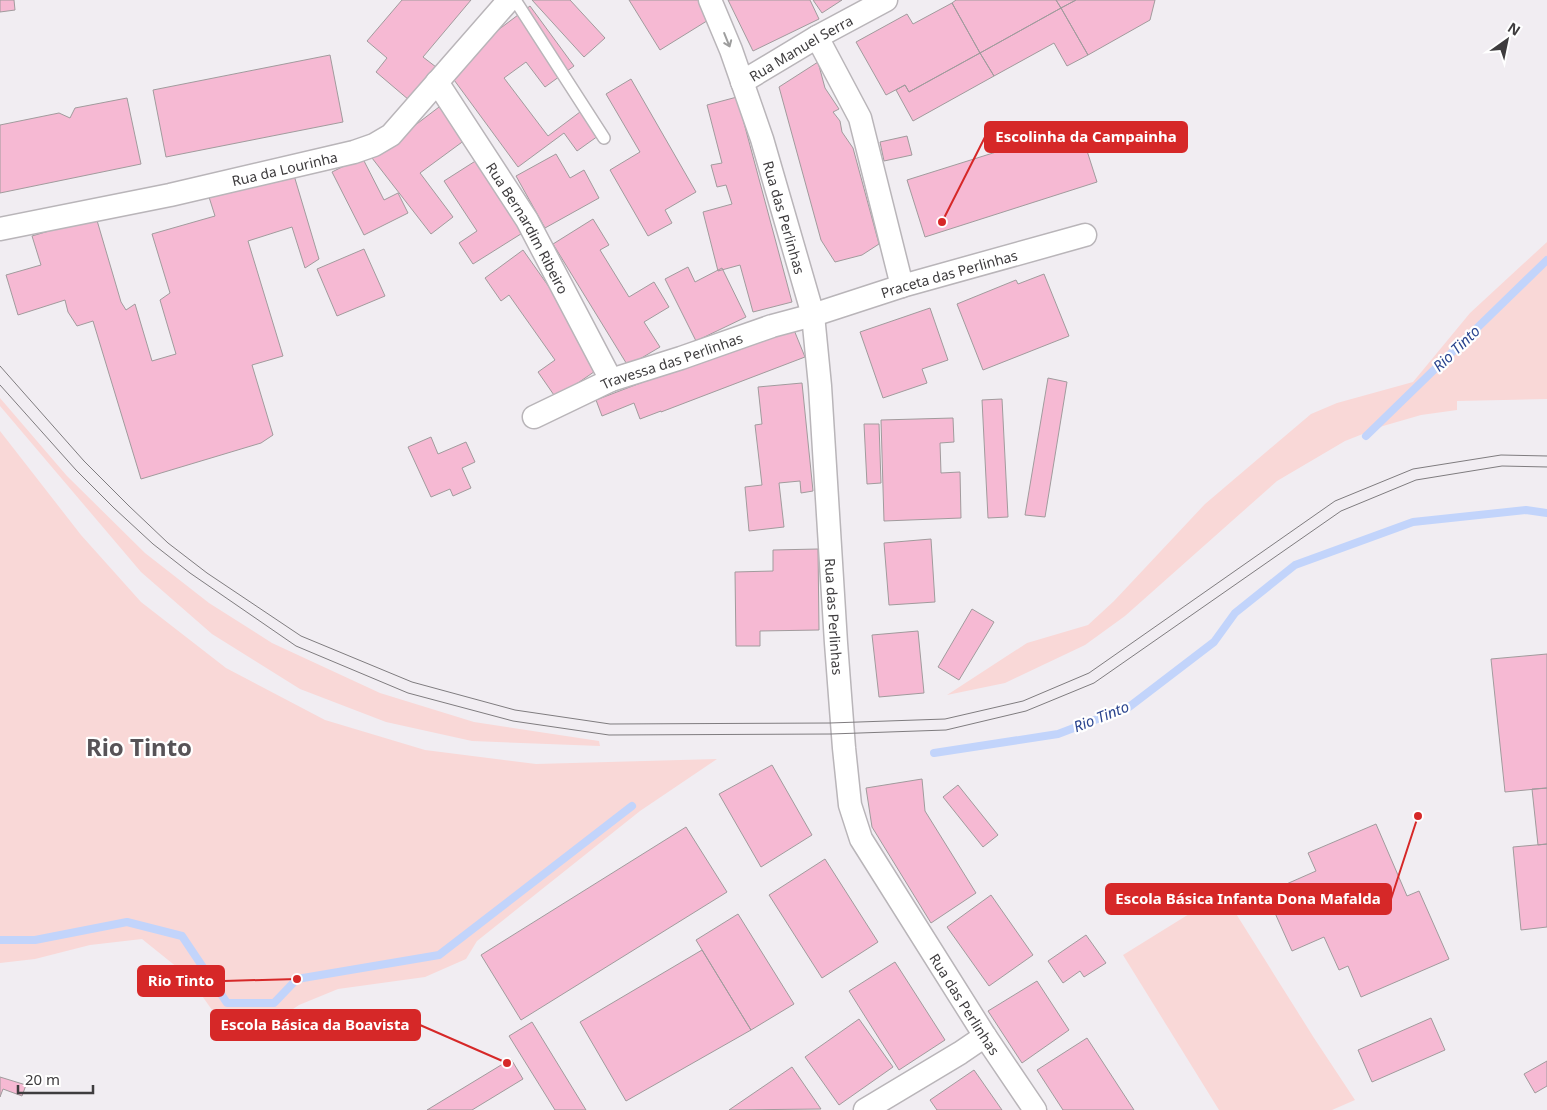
<svg xmlns="http://www.w3.org/2000/svg" width="1547" height="1110" font-family="'Noto Sans',sans-serif">
  <rect width="100%" height="100%" fill="#f1edf2"/>
  <path fill="#f9d8d7" d="M1547,242V399L1457,401V410L1421,415L1383,426L1345,441L1277,481L1125,616L1085,645L1005,683L947,695L1027,643L1088,625L1114,601L1205,504L1311,414L1337,403L1413,382L1470,313Z
    M0,398L67,476L145,553L209,603L272,643L380,693L474,722L599,741L600,746L472,741L386,722L300,689L212,634L141,572L0,406Z
    M0,431L81,535L141,602L226,668L325,720L425,750L536,764L717,759L640,811L477,941L466,959L425,977L338,989L299,1005L281,1017L246,1030L217,1017L188,976L142,939L90,945L35,959L0,963Z
    M1223,893L1314,1038L1355,1100L1332,1110H1219L1123,955Z"/>
  <g fill="none" stroke-linecap="round" stroke-linejoin="round">
    <path stroke="#c2d4fb" stroke-width="8" d="M1366,436L1547,260
      M934,753L1058,734L1129,707L1214,642L1235,613L1295,565L1413,522L1526,510L1547,513
      M0,940H35L127,922L182,936L227,1003H274L297,979L439,955L632,806"/>
  </g>
  <path fill="#f6b9d3" stroke="#a19b9d" d="M0,0H14L15,10L0,12Z
    M402,0H471L423,57L436,67L409,100L376,72L387,58L367,41Z
    M532,0H570L605,38L584,57Z
    M629,0H699L710,19L660,50Z
    M728,0H810L819,19L753,51Z
    M813,0H842L822,13Z
    M956,0H1056L1061,8L980,53L952,3Z
    M1056,0H1076L1061,8Z
    M1076,0H1155L1150,20L1088,55L1061,8Z
    M952,3L980,53L909,92L905,85L886,95L856,42L907,14L913,24Z
    M530,6L574,66L545,87L526,62L504,78L548,136L580,112L598,136L577,151L564,133L518,167L446,69Z
    M1061,8L1088,55L1067,66L1054,43L994,76L980,53Z
    M980,53L994,76L913,121L896,90L905,85L909,92Z
    M330,55L343,122L166,157L153,90Z
    M818,62L825,88L839,109L833,112L840,121L842,132L853,148L879,244L862,255L835,262L821,240L779,87Z
    M631,79L696,192L665,210L672,223L648,236L610,170L640,152L606,94Z
    M737,97L792,302L753,312L740,265L718,271L703,212L732,204L726,185L717,187L711,165L722,163L707,105Z
    M127,98L141,164L0,193V125L59,113L70,118L75,108Z
    M443,104L469,137L420,173L453,217L431,234L372,158Z
    M1079,126L1097,182L925,237L907,180Z
    M907,136L912,155L884,161L880,142Z
    M556,154L570,178L584,170L599,198L545,228L516,176Z
    M362,157L384,200L398,193L408,213L364,235L332,172Z
    M477,160L524,232L473,264L459,243L477,231L444,181Z
    M293,172L319,259L305,268L292,227L248,241L283,356L252,365L273,435L261,443L141,479L93,321L77,326L68,312L65,300L18,315L6,275L41,265L32,236L96,217L121,302L126,310L135,304L152,361L176,354L160,300L170,293L152,234L215,216L209,197Z
    M593,219L609,245L600,250L629,297L654,282L669,307L644,322L660,347L628,366L553,244Z
    M364,249L385,296L337,316L317,269Z
    M523,250L604,365L556,398L538,372L555,360L509,295L501,301L485,278Z
    M688,267L695,282L722,268L746,317L696,341L665,279Z
    M1044,274L1069,336L983,370L957,304L1016,280L1018,284Z
    M930,308L948,360L922,369L927,383L883,398L860,332Z
    M792,325L805,357L661,412V411L640,419L634,403L602,416L596,400Z
    M1048,378L1067,382L1045,517L1025,515Z
    M802,383L813,491L801,493L800,481L779,483L784,527L749,531L745,487L762,485L755,425L762,424L758,387Z
    M1002,399L1008,517L988,518L982,400Z
    M953,418L954,442L940,443L941,473L960,472L961,518L884,521L881,420Z
    M864,424H879L881,483L867,484Z
    M431,437L438,454L466,442L475,462L462,468L471,488L453,496L450,489L431,497L408,447Z
    M931,539L935,602L889,605L884,543Z
    M818,549L819,630L760,631V646H736L735,572L773,571V550Z
    M972,609L994,622L959,680L938,667Z
    M918,631L924,693L879,697L872,635Z
    M1547,654V788L1505,792L1491,659Z
    M772,765L812,835L761,867L719,794Z
    M922,779L925,811L976,893L931,923L872,827L866,788Z
    M958,785L998,835L983,847L943,797Z
    M1547,788V844L1538,845L1532,789Z
    M1376,824L1407,896L1419,891L1449,959L1361,997L1348,966L1339,970L1324,937L1292,951L1266,893L1316,871L1308,853Z
    M686,827L727,892L521,1020L481,955Z
    M1547,844V927L1521,930L1513,847Z
    M825,859L878,942L822,978L769,895Z
    M991,895L1033,955L989,986L947,927Z
    M738,914L794,1004L751,1030L696,940Z
    M1086,935L1106,963L1084,977L1080,971L1063,983L1048,961Z
    M702,950L751,1030L626,1101L580,1022Z
    M895,962L945,1040L899,1070L849,991Z
    M1037,981L1069,1030L1022,1063L988,1011Z
    M1431,1018L1445,1050L1372,1082L1358,1050Z
    M859,1019L893,1067L839,1105L805,1057Z
    M532,1022L586,1110H555L509,1036Z
    M1087,1038L1134,1110H1063L1037,1070Z
    M511,1059L523,1079L472,1110H427Z
    M1547,1061V1086L1535,1093L1524,1074Z
    M792,1067L821,1109L729,1110Z
    M974,1070L1002,1110H937L930,1100Z
    M0,1077L26,1085L22,1096L3,1089L0,1097Z"/>
  <g fill="none" stroke-linecap="round" stroke-linejoin="round">
    <defs>
      <path id="service" d="M515,0L604,138"/>
      <g id="minor">
        <path id="s1" d="M710,0L731,50L762,139L813,315L820,386L836,643L844,748L850,805L861,839L985,1036L1035,1110"/>
        <path d="M817,37L860,118L902,286"/>
        <path id="s2" d="M437,82L527,220L611,380"/>
        <path id="s3" d="M742,82L817,37L886,0"/>
        <path id="s4" d="M0,229L170,195L354,152L374,145L391,135L509,0"/>
        <path id="s5" d="M534,417L611,380L681,358L772,326L813,315L902,286L1085,235"/>
        <path d="M865,1110L960,1053L985,1036"/>
      </g>
    </defs>
    <use href="#service" stroke="#b9b5b9" stroke-width="14"/>
    <use href="#minor" stroke="#b9b5b9" stroke-width="25"/>
    <use href="#service" stroke="#fff" stroke-width="11"/>
    <use href="#minor" stroke="#fff" stroke-width="22"/>
    <path stroke="#7f7c7f" stroke-width="1" d="M0,366L84,461L129,506L168,543L207,573L301,636L412,682L515,710L610,724L830,723L945,719L1023,701L1089,673L1335,501L1413,469L1501,455L1547,456
      M0,385L76,470L114,508L153,544L190,573L296,646L408,693L513,721L609,735L831,734L946,730L1026,711L1094,683L1341,511L1416,480L1502,466L1547,467"/>
  </g>
  <defs><path id="oneway-shaft" d="M-6 0H5M1.5-3L5.5 0L1.5 3" fill="none" stroke-width="1.6" stroke-linecap="round" stroke-linejoin="round" transform="scale(1.25)"/></defs>
  <use stroke="#9e9e9e" href="#oneway-shaft" transform="translate(727 40) rotate(68)"/>
  <g text-anchor="middle" dominant-baseline="central" stroke-width="4.5" stroke-linejoin="round" paint-order="stroke">
    <g font-size="14" fill="#3e3c3e" stroke="#fff">
      <text stroke="none"><textPath href="#s3" startOffset="68">Rua Manuel Serra</textPath></text>
      <text stroke="none"><textPath href="#s4" startOffset="291">Rua da Lourinha</textPath></text>
      <text stroke="none"><textPath href="#s1" startOffset="230">Rua das Perlinhas</textPath></text>
      <text stroke="none"><textPath href="#s2" startOffset="172">Rua Bernardim Ribeiro</textPath></text>
      <text stroke="none"><textPath href="#s5" startOffset="440">Praceta das Perlinhas</textPath></text>
      <text stroke="none"><textPath href="#s5" startOffset="149">Travessa das Perlinhas</textPath></text>
      <text stroke="none"><textPath href="#s1" startOffset="634">Rua das Perlinhas</textPath></text>
      <text stroke="none"><textPath href="#s1" startOffset="1054">Rua das Perlinhas</textPath></text>
    </g>
    <g font-size="15" font-style="italic" fill="#2b458f" stroke="#fff">
      <text transform="translate(1456 348) rotate(-44)">Rio Tinto</text>
      <text transform="translate(1101 716) rotate(-22)">Rio Tinto</text>
    </g>
    <g font-size="24" font-weight="bold" fill="#575357" stroke="#fff">
      <text x="139" y="746">Rio Tinto</text>
    </g>
  </g>
  <path fill="none" stroke="#d62828" stroke-width="2" d="M942 222L985 137M1418 816L1391 899M297 979L224 981M507 1063L420 1025"/>
  <g fill="#d62828" stroke="#fff" stroke-width="2">
    <circle cx="942" cy="222" r="5"/>
    <circle cx="1418" cy="816" r="5"/>
    <circle cx="297" cy="979" r="5"/>
    <circle cx="507" cy="1063" r="5"/>
  </g>
  <g fill="#d62828" stroke="#d62828" stroke-width="2">
    <rect x="985" y="122" width="202" height="30" rx="5"/>
    <rect x="1106" y="884" width="285" height="30" rx="5"/>
    <rect x="138" y="966" width="86" height="30" rx="5"/>
    <rect x="211" y="1010" width="209" height="30" rx="5"/>
  </g>
  <g font-size="15" text-anchor="middle" font-weight="bold" fill="#fff">
    <text x="1086" y="142">Escolinha da Campainha</text>
    <text x="1248" y="904">Escola Básica Infanta Dona Mafalda</text>
    <text x="181" y="986">Rio Tinto</text>
    <text x="315" y="1030">Escola Básica da Boavista</text>
  </g>
  <g transform="translate(1507 40) rotate(33)" stroke="#ffffff" stroke-width="4" paint-order="stroke">
  <path d="M0-4L9 19L0 12L-9 19Z" fill="#3e3c3e"/>
  <text y="-8" font-size="14" font-weight="bold" text-anchor="middle" fill="#3e3c3e">N</text>
  </g>
  <path d="M18 1085v8h75v-8" fill="none" stroke="#3e3c3e" stroke-width="2.5"/>
  <text x="25" y="1085" font-size="15" fill="#3e3c3e" stroke="#ffffff" stroke-width="4" paint-order="stroke">20 m</text>
</svg>
